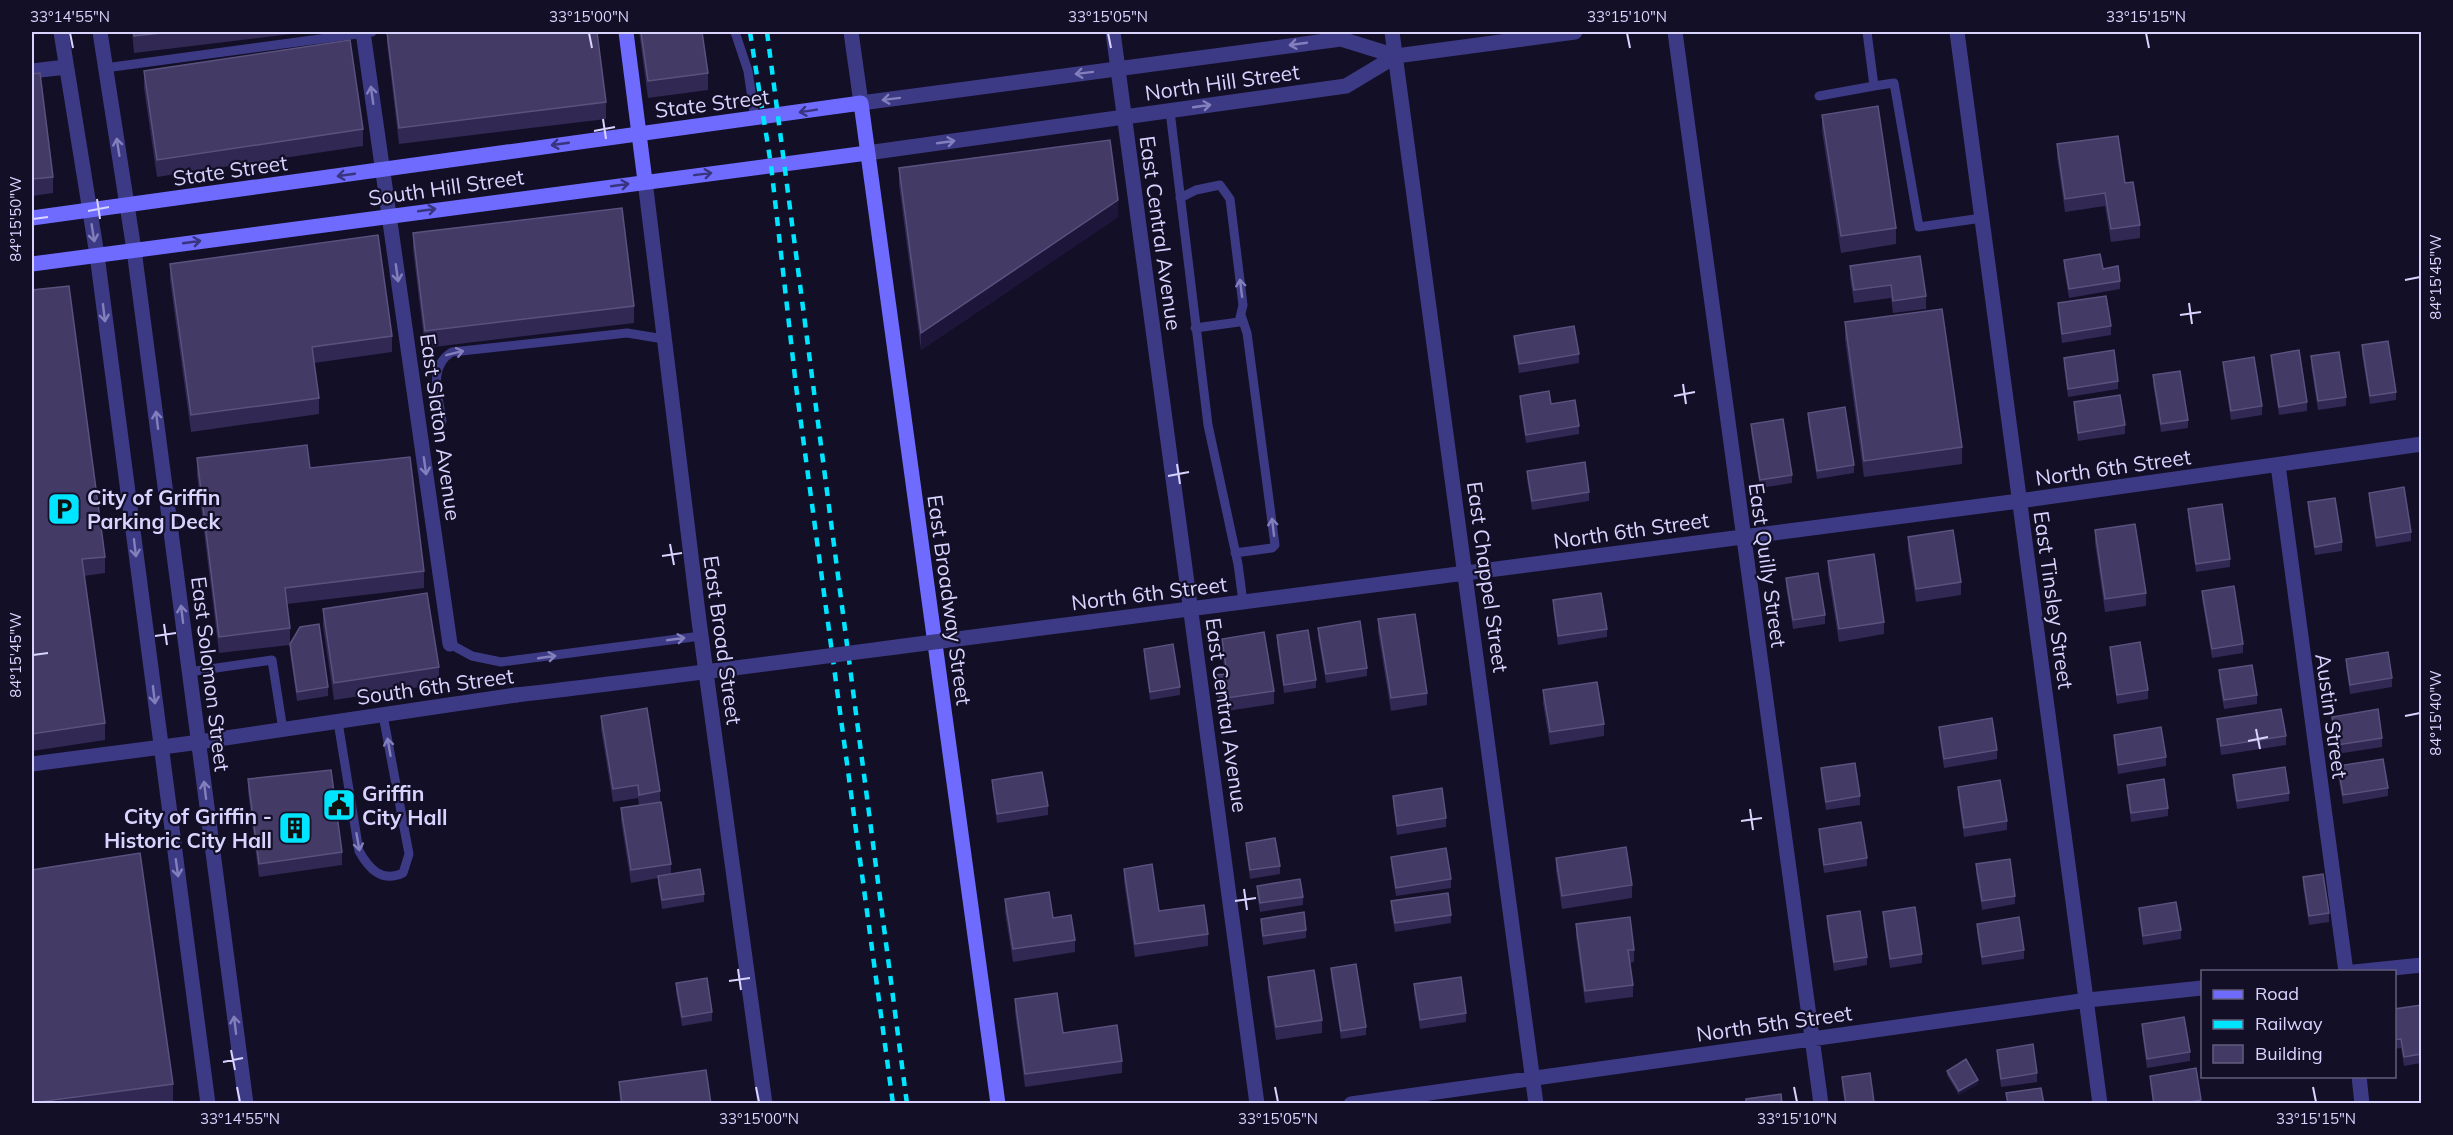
<svg xmlns="http://www.w3.org/2000/svg" width="2453" height="1135" font-family="Mulish,sans-serif">
  <rect width="100%" height="100%" fill="#130f26"/>
  <g fill="none" stroke-linecap="round" stroke-linejoin="round">
    <path stroke="#3d3a85" stroke-width="9" d="M735,32L748,71L755,119
      M1867,32L1874,86L1894,83L1919,227L1982,218
      M105,68L372,32
      M1819,96L1874,86
      M1170,111L1208,425L1238,564L1243,602
      M1180,198L1196,190L1220,185L1230,199L1243,305L1239,322L1195,328
      M442,421C439,397 427,367 452,352L627,333L664,339
      M1235,553L1272,548L1275,545L1247,333L1241,315
      M450,644L472,656L501,662L701,636
      M189,672L272,660L283,730
      M338,722L359,851C369,869 382,883 403,873L409,854L383,715"/>
    <path stroke="#3d3a85" stroke-width="15" d="M61,32L97,255L208,1104
      M100,32L134,250L246,1104
      M363,32L450,644
      M851,32L861,103
      M1113,32L1257,1104
      M1392,32L1536,1104
      M1675,32L1821,1104
      M1957,32L2100,1104
      M32,71L66,67
      M645,181L699,621L765,1104
      M2278,465L2346,972
      M1089,622L2019,501L2422,444
      M32,764L185,744L516,695
      M2354,972L2422,965
      M2359,1076L2362,1104
      M1351,1104L2088,1000L2202,988"/>
    <path stroke="#3d3a85" stroke-width="15" d="M861,103L1341,39L1396,56
      M867,153L1346,86L1396,56L1575,32"/>
    <path stroke="#6f6bff" stroke-width="15" d="M626,32L645,181
      M32,218L861,103L998,1104
      M32,264L867,153"/>
    <path stroke="#00e5ff" stroke-width="4.5" stroke-dasharray="9 8" stroke-linecap="butt" d="M750,32L771,165L796,386L893,1104
      M767,32L907,1104"/>
    <path stroke="#3d3a85" stroke-width="15" d="M516,695C707,673 898,646 1089,622"/>
  </g>
  <path fill="#312854" d="M32,32L34,35V52H32Z
    M132,32H308L134,53Z
    M387,32H597L606,102V119L399,144L387,43Z
    M639,32H702L708,73V90L648,98Z
    M144,71L363,129V146L157,177L144,88Z
    M32,74L53,177V193L32,196Z
    M1822,115L1896,228V244L1841,253L1822,131Z
    M2057,144L2125,183L2140,225V238L2111,242L2105,206L2065,212L2057,157Z
    M899,168L1118,217L921,350L899,185Z
    M413,233L634,306V323L425,348L413,249Z
    M2064,260L2103,269L2120,281V289L2069,298L2064,268Z
    M170,264L392,336V352L314,363L319,398V414L191,432L170,280Z
    M1850,266L1926,296V309L1893,313L1891,298L1854,303L1850,278Z
    M32,290L105,557V573L84,576L105,723V740L32,751Z
    M2058,303L2111,326V335L2062,343L2058,312Z
    M1845,322L1962,447V464L1864,477L1845,339Z
    M1514,336L1579,354V363L1519,373L1514,344Z
    M2362,345L2396,392V400L2370,404L2362,354Z
    M2271,355L2307,402V411L2279,415L2271,364Z
    M2311,356L2346,397V406L2318,410L2311,365Z
    M2064,358L2118,381V389L2068,397L2064,367Z
    M2223,362L2262,406V415L2231,420L2223,370Z
    M2153,375L2188,420V428L2161,432L2153,384Z
    M1520,396L1551,404L1579,426V434L1526,443L1520,405Z
    M2074,402L2125,425V434L2078,441L2074,411Z
    M1808,413L1854,465V473L1817,479L1808,422Z
    M1751,424L1792,475V483L1760,488L1751,432Z
    M197,458L310,468L424,571V588L287,604L290,628V645L219,653L197,475Z
    M1527,471L1589,492V501L1532,510L1527,479Z
    M2369,493L2411,532V541L2376,547L2369,502Z
    M2308,502L2342,542V551L2315,555L2308,511Z
    M2188,509L2230,559V567L2196,572L2188,517Z
    M2095,530L2146,593V606L2105,612L2095,543Z
    M1908,537L1961,582V595L1916,602L1908,550Z
    M1828,561L1884,622V634L1839,642L1828,574Z
    M1786,578L1825,615V624L1793,629L1786,587Z
    M2202,591L2243,644V653L2212,658L2202,599Z
    M1553,600L1607,629V637L1558,645L1553,609Z
    M323,609L439,667V684L334,700L323,626Z
    M1378,619L1427,693V705L1391,711L1378,632Z
    M1318,628L1367,668V676L1326,683L1318,637Z
    M1277,635L1316,680V688L1284,693L1277,644Z
    M1222,639L1274,691V704L1220,712L1216,688V675L1225,674L1222,652Z
    M290,644L328,687V696L297,701L290,653Z
    M2110,647L2148,690V699L2117,704L2110,655Z
    M1144,649L1180,687V695L1150,700L1144,658Z
    M2346,659L2392,678V687L2350,694L2346,667Z
    M2219,670L2257,695V704L2224,709L2219,679Z
    M1543,690L1604,724V736L1550,745L1543,703Z
    M601,716L660,791V802L671,864V874L704,894V902L662,909L658,884V878L631,883L621,821V808L639,805L638,798L613,802L601,729Z
    M2332,717L2382,738V747L2337,754L2332,725Z
    M2217,719L2286,736V745L2221,755L2217,727Z
    M1939,727L1997,750V759L1944,768L1939,735Z
    M2114,735L2166,757V766L2118,774L2114,743Z
    M2338,766L2388,788V796L2343,804L2338,775Z
    M1821,768L1860,796V805L1826,810L1821,777Z
    M2233,775L2289,793V801L2237,809L2233,784Z
    M248,779L342,852V865L259,877L248,792Z
    M992,780L1048,806V815L997,823L992,788Z
    M2127,785L2168,808V816L2131,822L2127,793Z
    M1958,787L2007,821V830L1964,837L1958,796Z
    M1393,796L1446,818V827L1397,835L1393,804Z
    M1819,829L1867,858V866L1824,873L1819,838Z
    M1246,843L1280,866V874L1250,879L1246,851Z
    M1391,857L1451,879V888L1396,896L1391,865Z
    M1556,858L1632,885V898L1562,909L1556,871Z
    M1976,864L2015,896V904L1982,910L1976,873Z
    M1124,869L1159,911L1208,934V946L1135,957L1124,881Z
    M2303,877L2329,913V922L2309,925L2303,886Z
    M1257,886L1303,897V905L1260,912L1257,895Z
    M1005,899L1075,940V952L1013,962L1005,912Z
    M1391,901L1451,915V923L1395,932L1391,910Z
    M2139,908L2181,930V939L2143,945L2139,917Z
    M1883,912L1922,954V963L1890,968L1883,921Z
    M1827,916L1867,957V965L1834,971L1827,925Z
    M1261,919L1306,930V938L1263,945L1261,928Z
    M1576,924L1634,950V962L1630,963L1633,985V997L1585,1003L1576,936Z
    M1977,924L2024,950V959L1982,965L1977,932Z
    M1331,968L1366,1027V1035L1341,1039L1331,977Z
    M1268,977L1322,1020V1033L1276,1040L1268,990Z
    M676,983L712,1012V1021L682,1026L676,992Z
    M1414,984L1466,1013V1022L1420,1029L1414,993Z
    M1015,999L1063,1033L1122,1061V1073L1025,1087L1015,1012Z
    M2421,1005V1063L2404,1066L2401,1048L2394,1049V1009Z
    M2142,1024L2190,1052V1061L2147,1068L2142,1033Z
    M1997,1050L2037,1073V1082L2001,1087L1997,1059Z
    M1947,1071L1978,1084L1959,1095L1947,1075Z
    M1870,1073L1874,1104H1845L1842,1086V1077Z
    M2150,1076L2201,1100V1104H2153L2150,1084Z
    M619,1082L711,1104H620Z
    M173,1084V1101L153,1104H32Z"/>
  <path fill="#1d163a" d="M1118,200V217L921,350V333Z
    M1978,1080V1084L1959,1095V1091Z"/>
  <path fill="#433a66" stroke="#5a527e" stroke-width="1.5" d="M134,32H171L134,36Z
    M387,32H597L606,102L399,128Z
    M641,32H702L708,73L648,81Z
    M350,40L363,129L157,160L144,71Z
    M40,73L53,177L32,179V74Z
    M1878,106L1896,228L1841,236L1822,115Z
    M2118,136L2125,183L2133,182L2140,225L2111,229L2105,193L2065,199L2057,144Z
    M1110,140L1118,200L921,333L899,168Z
    M622,208L634,306L425,331L413,233Z
    M378,235L392,336L312,347L319,398L191,415L170,264Z
    M2100,254L2103,269L2118,266L2120,281L2069,289L2064,260Z
    M1920,256L1926,296L1893,301L1891,285L1854,290L1850,266Z
    M69,286L105,557L82,559L105,723L32,734V290Z
    M2106,296L2111,326L2062,334L2058,303Z
    M1942,309L1962,447L1864,461L1845,322Z
    M1574,326L1579,354L1519,364L1514,336Z
    M2388,341L2396,392L2370,396L2362,345Z
    M2114,350L2118,381L2068,389L2064,358Z
    M2299,350L2307,402L2279,407L2271,355Z
    M2339,352L2346,397L2318,401L2311,356Z
    M2254,357L2262,406L2231,411L2223,362Z
    M2180,371L2188,420L2161,424L2153,375Z
    M1549,391L1551,404L1575,400L1579,426L1526,435L1520,396Z
    M2120,395L2125,425L2078,433L2074,402Z
    M1845,407L1854,465L1817,471L1808,413Z
    M1783,419L1792,475L1760,480L1751,424Z
    M307,445L310,468L410,457L424,571L285,588L290,628L219,637L197,458Z
    M1585,462L1589,492L1532,501L1527,471Z
    M2404,487L2411,532L2376,538L2369,493Z
    M2335,498L2342,542L2315,547L2308,502Z
    M2222,504L2230,559L2196,564L2188,509Z
    M2135,524L2146,593L2105,599L2095,530Z
    M1953,530L1961,582L1916,589L1908,537Z
    M1874,554L1884,622L1839,629L1828,561Z
    M1818,573L1825,615L1793,620L1786,578Z
    M2234,586L2243,644L2212,649L2202,591Z
    M427,593L439,667L334,683L323,609Z
    M1601,593L1607,629L1558,636L1553,600Z
    M1415,614L1427,693L1391,698L1378,619Z
    M1360,621L1367,668L1326,674L1318,628Z
    M319,624L328,687L297,692L290,644L300,627Z
    M1308,630L1316,680L1284,685L1277,635Z
    M1264,632L1274,691L1220,699L1216,675L1227,674L1222,639Z
    M2140,642L2148,690L2117,695L2110,647Z
    M1173,644L1180,687L1150,692L1144,649Z
    M2388,652L2392,678L2350,685L2346,659Z
    M2252,665L2257,695L2224,700L2219,670Z
    M1597,682L1604,724L1550,732L1543,690Z
    M647,708L660,791L639,795L638,785L613,789L601,716Z
    M2281,709L2286,736L2221,746L2217,719Z
    M2378,709L2382,738L2337,745L2332,717Z
    M1992,718L1997,750L1944,759L1939,727Z
    M2161,727L2166,757L2118,765L2114,735Z
    M2383,759L2388,788L2343,795L2338,766Z
    M1855,763L1860,796L1826,802L1821,768Z
    M2285,767L2289,793L2237,801L2233,775Z
    M331,770L342,852L259,864L248,779Z
    M1042,772L1048,806L997,814L992,780Z
    M2164,779L2168,808L2131,813L2127,785Z
    M2000,780L2007,821L1964,828L1958,787Z
    M1442,788L1446,818L1397,826L1393,796Z
    M661,802L671,864L631,870L621,808Z
    M1861,822L1867,858L1824,865L1819,829Z
    M1275,838L1280,866L1250,870L1246,843Z
    M1626,847L1632,885L1562,896L1556,858Z
    M1446,848L1451,879L1396,888L1391,857Z
    M140,853L173,1084L32,1103V870Z
    M2010,859L2015,896L1982,901L1976,864Z
    M1152,864L1159,911L1204,905L1208,934L1135,944L1124,869Z
    M700,869L704,894L662,900L658,876Z
    M2323,874L2329,913L2309,916L2303,877Z
    M1300,879L1303,897L1260,903L1257,886Z
    M1049,892L1053,918L1071,915L1075,940L1013,949L1005,899Z
    M1448,893L1451,915L1395,923L1391,901Z
    M2176,902L2181,930L2143,936L2139,908Z
    M1915,907L1922,954L1890,959L1883,912Z
    M1860,911L1867,957L1834,962L1827,916Z
    M1304,912L1306,930L1263,936L1261,919Z
    M1630,917L1634,950H1628L1633,985L1585,991L1576,924Z
    M2019,917L2024,950L1982,957L1977,924Z
    M1356,964L1366,1027L1341,1031L1331,968Z
    M1314,970L1322,1020L1276,1027L1268,977Z
    M1461,977L1466,1013L1420,1020L1414,984Z
    M707,978L712,1012L682,1017L676,983Z
    M1057,993L1063,1033L1117,1025L1122,1061L1025,1074L1015,999Z
    M2421,1005V1054L2404,1057L2401,1039L2394,1040V1009Z
    M2184,1017L2190,1052L2147,1059L2142,1024Z
    M2033,1044L2037,1073L2001,1079L1997,1050Z
    M1966,1059L1978,1080L1959,1091L1947,1071Z
    M2196,1068L2201,1100L2181,1104H2154L2150,1076Z
    M706,1070L711,1104H622L619,1082Z
    M1870,1073L1874,1102L1868,1104H1846L1842,1077Z
    M2041,1088L2044,1104H2008L2006,1093Z
    M1781,1094L1782,1104H1746V1099Z"/>
  <defs><path id="oneway-shaft" d="M-6 0H5M1.5-3L5.5 0L1.5 3" fill="none" stroke-width="1.6" stroke-linecap="round" stroke-linejoin="round" transform="scale(1.5)"/></defs>
  <g stroke="#837fbc">
    <use href="#oneway-shaft" transform="translate(1298 44) rotate(172)"/>
    <use href="#oneway-shaft" transform="translate(1084 73) rotate(173)"/>
    <use href="#oneway-shaft" transform="translate(372 95) rotate(-98)"/>
    <use href="#oneway-shaft" transform="translate(891 99) rotate(173)"/>
    <use href="#oneway-shaft" transform="translate(1202 106) rotate(-8)"/>
    <use href="#oneway-shaft" transform="translate(946 142) rotate(-8)"/>
    <use href="#oneway-shaft" transform="translate(118 147) rotate(-99)"/>
    <use href="#oneway-shaft" transform="translate(93 233) rotate(81)"/>
    <use href="#oneway-shaft" transform="translate(397 273) rotate(82)"/>
    <use href="#oneway-shaft" transform="translate(1241 288) rotate(-97)"/>
    <use href="#oneway-shaft" transform="translate(104 313) rotate(83)"/>
    <use href="#oneway-shaft" transform="translate(455 353) rotate(-14)"/>
    <use href="#oneway-shaft" transform="translate(157 420) rotate(-97)"/>
    <use href="#oneway-shaft" transform="translate(425 466) rotate(82)"/>
    <use href="#oneway-shaft" transform="translate(1273 527) rotate(-97)"/>
    <use href="#oneway-shaft" transform="translate(135 548) rotate(83)"/>
    <use href="#oneway-shaft" transform="translate(182 614) rotate(-97)"/>
    <use href="#oneway-shaft" transform="translate(676 639) rotate(-8)"/>
    <use href="#oneway-shaft" transform="translate(547 657) rotate(-8)"/>
    <use href="#oneway-shaft" transform="translate(154 695) rotate(83)"/>
    <use href="#oneway-shaft" transform="translate(389 747) rotate(-100)"/>
    <use href="#oneway-shaft" transform="translate(205 790) rotate(-97)"/>
    <use href="#oneway-shaft" transform="translate(358 842) rotate(80)"/>
    <use href="#oneway-shaft" transform="translate(177 868) rotate(82)"/>
    <use href="#oneway-shaft" transform="translate(235 1025) rotate(-97)"/>
  </g>
  <g stroke="#38347d">
    <use href="#oneway-shaft" transform="translate(808 111) rotate(171)"/>
    <use href="#oneway-shaft" transform="translate(560 144) rotate(172)"/>
    <use href="#oneway-shaft" transform="translate(703 174) rotate(-7)"/>
    <use href="#oneway-shaft" transform="translate(346 175) rotate(172)"/>
    <use href="#oneway-shaft" transform="translate(620 185) rotate(-8)"/>
    <use href="#oneway-shaft" transform="translate(427 210) rotate(-8)"/>
    <use href="#oneway-shaft" transform="translate(192 242) rotate(-8)"/>
  </g>
  <path fill="none" stroke="#d9d4ff" stroke-width="2" d="M70,33L73,48M589,33L592,48M1108,33L1111,48M1627,33L1630,48M2146,33L2149,48M603,119L606,139M594,131L615,127M97,199L100,219M88,211L109,207M33,219L48,217M2405,280L2420,277M2189,303L2192,324M2180,315L2201,312M1683,384L1686,404M1674,396L1695,392M1177,464L1180,484M1168,476L1189,472M670,544L674,565M662,556L682,553M164,624L167,645M155,636L176,633M33,655L48,653M2405,716L2420,713M2256,729L2260,749M2248,741L2268,737M1750,809L1753,830M1741,821L1762,818M1244,889L1247,910M1235,901L1256,898M738,969L741,990M729,981L750,978M231,1050L235,1070M223,1062L243,1058M237,1087L240,1102M756,1087L759,1102M1275,1087L1278,1102M1794,1087L1797,1102M2313,1087L2316,1102"/>
  <defs>
    <symbol id="parking-square" viewBox="-11 -11 22 22"><rect x="-9" y="-9" width="18" height="18" rx="4" fill="#00e5ff" stroke="#130f26"/><path d="M-3.5-5.5H1a3.5 3.5 0 0 1 0 7H-1V5.5H-3.5ZM-1-3.4V-.6H.8a1.4 1.4 0 0 0 0-2.8Z" fill="#111"/></symbol>
    <symbol id="civic-square" viewBox="-11 -11 22 22"><rect x="-9" y="-9" width="18" height="18" rx="4" fill="#00e5ff" stroke="#130f26"/><path d="M-.6-6.5H3V-4.5H.6V-3L4-1V1h2V6H-6V1h2V-1L-.6-3ZM-1.2 2.5V6h2.4V2.5Z" fill="#111"/></symbol>
    <symbol id="building-square" viewBox="-11 -11 22 22"><rect x="-9" y="-9" width="18" height="18" rx="4" fill="#00e5ff" stroke="#130f26"/><path d="M-4-6H4V6H1V3H-1V6H-4ZM-2.5-4.3h1.7v1.8h-1.7ZM.8-4.3h1.7v1.8H.8ZM-2.5-1h1.7V.8h-1.7ZM.8-1h1.7V.8H.8Z" fill="#111"/></symbol>
  </defs>
  <g fill-rule="evenodd">
    <use href="#parking-square" x="45" y="490" width="38" height="38"/>
    <use href="#civic-square" x="320" y="786" width="38" height="38"/>
    <use href="#building-square" x="276" y="809" width="38" height="38"/>
  </g>
  <g text-anchor="middle" dominant-baseline="central" stroke-width="4.5" stroke-linejoin="round" paint-order="stroke">
    <g font-size="21" fill="#d9d4ff" stroke="#130f26">
      <text transform="translate(1222 82) rotate(-8)">North Hill Street</text>
      <text transform="translate(712 103) rotate(-7)">State Street</text>
      <text transform="translate(230 170) rotate(-8)">State Street</text>
      <text transform="translate(446 187) rotate(-8)">South Hill Street</text>
      <text transform="translate(1161 233) rotate(82)">East Central Avenue</text>
      <text transform="translate(441 427) rotate(82)">East Slaton Avenue</text>
      <text transform="translate(2113 467) rotate(-8)">North 6th Street</text>
      <text transform="translate(1631 530) rotate(-8)">North 6th Street</text>
      <text transform="translate(1768 565) rotate(82)">East Quilly Street</text>
      <text transform="translate(1488 577) rotate(82)">East Chappel Street</text>
      <text transform="translate(1149 593) rotate(-7)">North 6th Street</text>
      <text transform="translate(950 600) rotate(82)">East Broadway Street</text>
      <text transform="translate(2054 600) rotate(82)">East Tinsley Street</text>
      <text transform="translate(723 640) rotate(82)">East Broad Street</text>
      <text transform="translate(211 674) rotate(83)">East Solomon Street</text>
      <text transform="translate(435 686) rotate(-8)">South 6th Street</text>
      <text transform="translate(1227 715) rotate(82)">East Central Avenue</text>
      <text transform="translate(2332 716) rotate(82)">Austin Street</text>
      <text transform="translate(1774 1023) rotate(-8)">North 5th Street</text>
    </g>
    <g font-size="21" font-weight="bold" fill="#d9d4ff" stroke="#130f26" text-anchor="start">
      <text x="87" y="497">City of Griffin<tspan x="87" dy="24">Parking Deck</tspan></text>
      <text x="362" y="793">Griffin<tspan x="362" dy="24">City Hall</tspan></text>
      <text x="272" y="816" text-anchor="end">City of Griffin -<tspan x="272" dy="24">Historic City Hall</tspan></text>
    </g>
  </g>
  <rect width="2453" height="1135" fill="none" stroke="#130f26" stroke-width="66"/>
  <rect x="2201" y="970" width="195" height="108" fill="#130f26" stroke="#625e7d" stroke-width="1.5"/>
  <rect x="2213" y="990" width="30" height="9" fill="#6f6bff" stroke="#625e7d" stroke-width="1.5"/>
  <text x="2255" y="1000" font-size="18" fill="#d9d4ff">Road</text>
  <rect x="2213" y="1020" width="30" height="9" fill="#00e5ff" stroke="#625e7d" stroke-width="1.5"/>
  <text x="2255" y="1030" font-size="18" fill="#d9d4ff">Railway</text>
  <rect x="2213" y="1045" width="30" height="18" fill="#433a66" stroke="#625e7d" stroke-width="1.5"/>
  <text x="2255" y="1060" font-size="18" fill="#d9d4ff">Building</text>
  <rect x="33" y="33" width="2387" height="1069" fill="none" stroke="#d9d4ff" stroke-width="2"/>
  <g font-size="15" text-anchor="middle" fill="#d9d4ff">
    <text x="70" y="22">33°14'55"N</text>
    <text x="589" y="22">33°15'00"N</text>
    <text x="1108" y="22">33°15'05"N</text>
    <text x="1627" y="22">33°15'10"N</text>
    <text x="2146" y="22">33°15'15"N</text>
    <text transform="translate(16 219) rotate(-90)" y="5">84°15'50"W</text>
    <text transform="translate(2436 277) rotate(-90)" y="5">84°15'45"W</text>
    <text transform="translate(16 655) rotate(-90)" y="5">84°15'45"W</text>
    <text transform="translate(2436 713) rotate(-90)" y="5">84°15'40"W</text>
    <text x="240" y="1124">33°14'55"N</text>
    <text x="759" y="1124">33°15'00"N</text>
    <text x="1278" y="1124">33°15'05"N</text>
    <text x="1797" y="1124">33°15'10"N</text>
    <text x="2316" y="1124">33°15'15"N</text>
  </g>
</svg>
